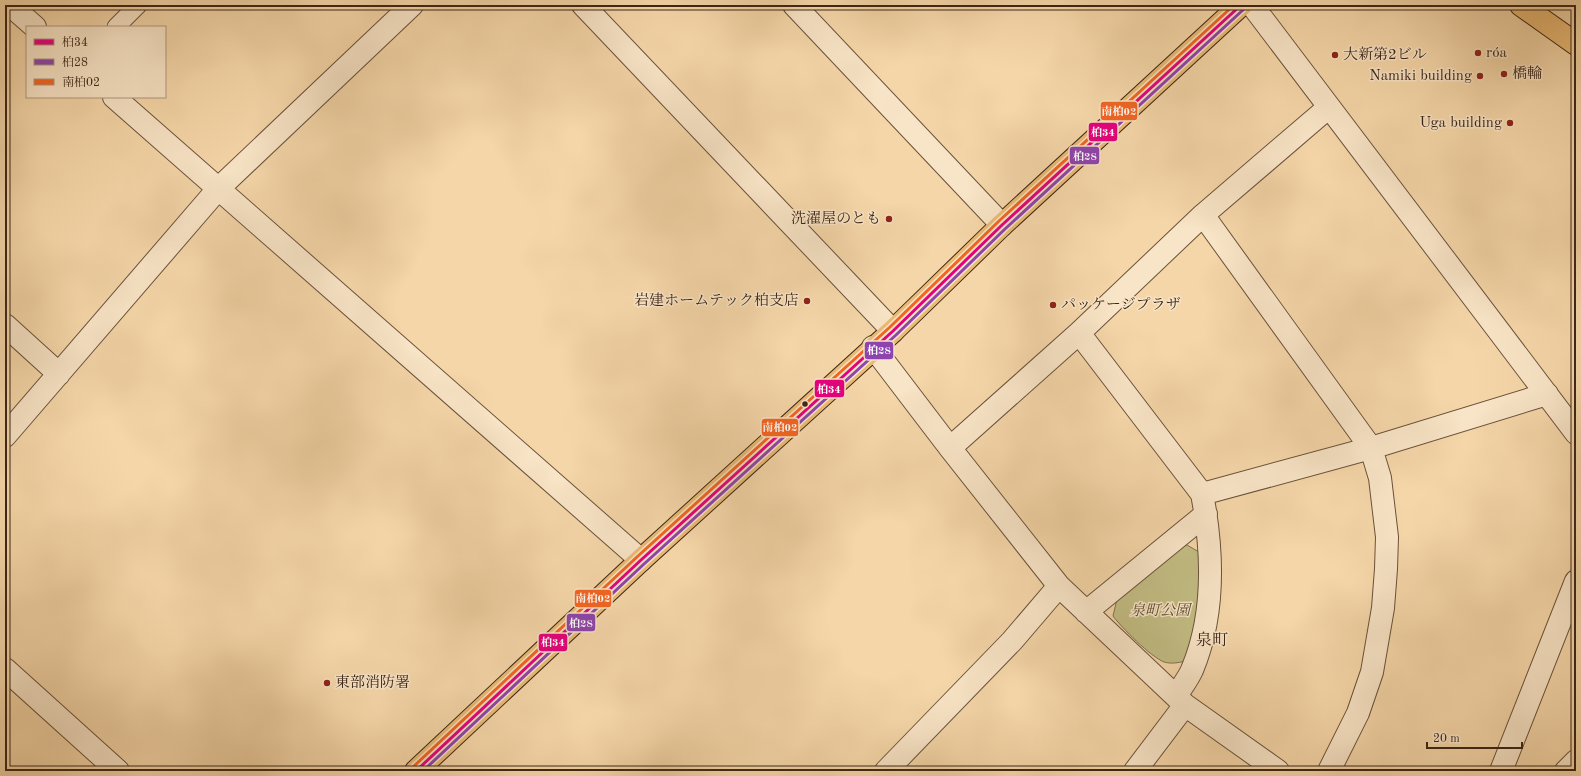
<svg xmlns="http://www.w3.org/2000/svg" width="1581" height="776" font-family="'Old Standard TT','Noto Serif JP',serif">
  <rect width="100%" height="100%" fill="#f5d6a8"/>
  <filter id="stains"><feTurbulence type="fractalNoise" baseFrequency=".005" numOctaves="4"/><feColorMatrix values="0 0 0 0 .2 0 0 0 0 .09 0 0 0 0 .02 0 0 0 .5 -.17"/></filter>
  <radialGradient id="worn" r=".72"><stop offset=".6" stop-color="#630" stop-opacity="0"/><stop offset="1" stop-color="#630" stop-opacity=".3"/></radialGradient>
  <path fill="#c2bc83" stroke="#7f714d" d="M1187,545L1199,552L1201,567L1195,628L1185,661C1178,663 1171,664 1164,662C1151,657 1121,627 1113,616L1117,599L1173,549Z"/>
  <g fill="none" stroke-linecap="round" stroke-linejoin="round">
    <defs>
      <path id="service" d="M116,27L138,5"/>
      <path id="minor" d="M10,5L35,27
        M583,5L893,331
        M794,5L1002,225
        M1252,5L1576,433
        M114,97L641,560
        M1203,215L1371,448L1380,478L1387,537L1386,569L1383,608L1372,672L1358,713L1329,771
        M5,325L59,374
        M1079,333L1202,494C1213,551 1215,615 1192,670C1188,679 1181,688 1176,696
        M873,347L950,448L1059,586L1185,705L1278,771
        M5,436L218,189L412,5
        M950,448L1079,333L1203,215L1329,107
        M1202,494L1371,448L1547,394
        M1086,612L1206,514
        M886,771L1012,641L1059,586
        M1135,771L1185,705
        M1501,771L1576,581
        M1566,771L1576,761"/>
      <path id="tertiary" d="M5,669L118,771"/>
      <path id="primary" d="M1521,5L1576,44
        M416,771L641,560L893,331L1002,225L1241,5"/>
    </defs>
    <use href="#service" stroke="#6a523b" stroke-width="19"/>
    <use href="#minor" stroke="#6a523b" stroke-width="24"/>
    <use href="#tertiary" stroke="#6a523b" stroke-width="24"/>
    <use href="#primary" stroke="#3c2617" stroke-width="24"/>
    <use href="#service" stroke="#f8e4c6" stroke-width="17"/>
    <use href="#minor" stroke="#f8e4c6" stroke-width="22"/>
    <use href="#tertiary" stroke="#f8e4c6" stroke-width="22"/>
    <use href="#primary" stroke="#eabb74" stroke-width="22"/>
    <defs>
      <path id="bus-1" d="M416,771L641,560L893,331L1002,225L1241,5"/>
      <path id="bus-2" d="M423,771L644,564L896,335L1005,229L1244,9"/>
      <path id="bus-3" d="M413,767L638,556L890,327L999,221L1234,5"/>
    </defs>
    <use href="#bus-1" stroke="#f8e4c6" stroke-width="6"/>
    <use href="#bus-2" stroke="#f8e4c6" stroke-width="6"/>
    <use href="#bus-3" stroke="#f8e4c6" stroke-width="6"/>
    <use href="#bus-1" stroke="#e5007d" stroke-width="3"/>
    <use href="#bus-2" stroke="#8e44ad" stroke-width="3"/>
    <use href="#bus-3" stroke="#f26522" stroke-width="3"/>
  </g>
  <g fill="#8f2418" stroke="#f8e4c6" stroke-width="1.5">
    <circle cx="1478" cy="53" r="4"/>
    <circle cx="1335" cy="55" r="4"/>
    <circle cx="1504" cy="74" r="4"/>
    <circle cx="1480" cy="76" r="4"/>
    <circle cx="1510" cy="123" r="4"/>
    <circle cx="889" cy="219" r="4"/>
    <circle cx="807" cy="301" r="4"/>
    <circle cx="1053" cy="305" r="4"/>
    <circle cx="327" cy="683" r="4"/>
  </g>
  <circle fill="#3c2617" stroke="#f8e4c6" stroke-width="1.5" cx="805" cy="404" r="3.5"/>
  <g text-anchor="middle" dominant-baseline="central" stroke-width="3" stroke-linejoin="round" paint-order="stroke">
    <g font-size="15" fill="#3c2617" stroke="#f8e4c6" text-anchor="start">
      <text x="1486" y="53">róa</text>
      <text x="1343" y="55">大新第2ビル</text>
      <text x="1512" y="74">橋輪</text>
      <text x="1472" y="76" text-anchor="end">Namiki building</text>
      <text x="1502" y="123" text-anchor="end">Uga building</text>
      <text x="881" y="219" text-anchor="end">洗濯屋のとも</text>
      <text x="799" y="301" text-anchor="end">岩建ホームテック柏支店</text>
      <text x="1061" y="305">パッケージプラザ</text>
      <text x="335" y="683">東部消防署</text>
    </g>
    <g font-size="15" font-style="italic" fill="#5e4c32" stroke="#f8e4c6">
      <text x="1160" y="611">泉町公園</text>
    </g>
    <g font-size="16" fill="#3c2617" stroke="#f8e4c6">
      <text x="1212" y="641">泉町</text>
    </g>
  </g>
  <g stroke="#f8e4c6" stroke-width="1.5">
    <rect x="1100" y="101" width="38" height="20" rx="4" fill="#f26522"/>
    <rect x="1088" y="122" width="30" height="20" rx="4" fill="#e5007d"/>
    <rect x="1069" y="146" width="31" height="19" rx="4" fill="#8e44ad"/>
    <rect x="864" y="341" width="30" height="19" rx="4" fill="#8e44ad"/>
    <rect x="814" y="379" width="31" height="19" rx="4" fill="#e5007d"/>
    <rect x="761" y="418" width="38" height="19" rx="4" fill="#f26522"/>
    <rect x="574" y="589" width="38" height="19" rx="4" fill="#f26522"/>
    <rect x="566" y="613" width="30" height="19" rx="4" fill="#8e44ad"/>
    <rect x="538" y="633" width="30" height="19" rx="4" fill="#e5007d"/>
  </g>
  <g font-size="11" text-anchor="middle" font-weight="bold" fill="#fff">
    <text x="1119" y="115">南柏02</text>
    <text x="1103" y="136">柏34</text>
    <text x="1085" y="160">柏28</text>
    <text x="879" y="354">柏28</text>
    <text x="829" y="393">柏34</text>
    <text x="780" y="431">南柏02</text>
    <text x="593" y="602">南柏02</text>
    <text x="581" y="627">柏28</text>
    <text x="553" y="646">柏34</text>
  </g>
  <rect width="1581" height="776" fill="none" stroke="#f5d6a8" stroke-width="20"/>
  <rect x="6" y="6" width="1569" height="764" fill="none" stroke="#3c2617" stroke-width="2"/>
  <rect x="10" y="10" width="1561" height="756" fill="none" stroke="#3c2617"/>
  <rect x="26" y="26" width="140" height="72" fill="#f8e4c6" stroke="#ad9880"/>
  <rect x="34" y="39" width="20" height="6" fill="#e5007d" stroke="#ad9880"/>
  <text x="62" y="46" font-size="12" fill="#3c2617">柏34</text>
  <rect x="34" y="59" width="20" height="6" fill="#8e44ad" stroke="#ad9880"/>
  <text x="62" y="66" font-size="12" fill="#3c2617">柏28</text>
  <rect x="34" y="79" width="20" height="6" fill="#f26522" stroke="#ad9880"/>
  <text x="62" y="86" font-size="12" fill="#3c2617">南柏02</text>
  <path d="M1427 742v6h95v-6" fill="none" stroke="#3c2617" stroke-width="2"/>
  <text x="1433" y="742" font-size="12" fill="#3c2617" stroke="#f8e4c6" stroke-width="3" paint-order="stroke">20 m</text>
  <rect width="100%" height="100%" filter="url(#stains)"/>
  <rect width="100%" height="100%" fill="url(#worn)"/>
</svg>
